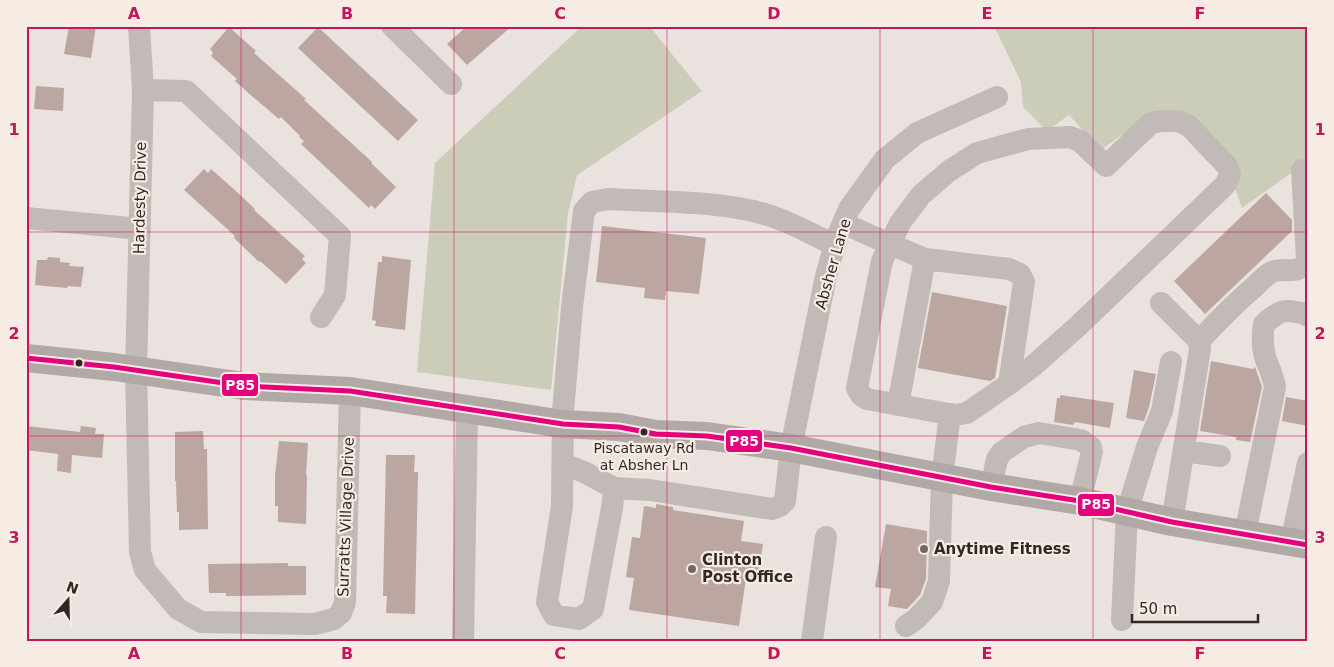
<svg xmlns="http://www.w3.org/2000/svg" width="1334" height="667" font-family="'DejaVu Sans',sans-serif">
  <rect width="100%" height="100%" fill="#e9e2de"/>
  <path fill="#cccdb9" d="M582,26H649L702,91L577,175L568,214L551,390L417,372L435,163Z
    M994,26H1308V161L1242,208L1222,152L1145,118L1101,150L1069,115L1047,131L1023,107L1021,82Z"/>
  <path fill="#bba6a1" d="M69,26H96L91,58L64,54Z
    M467,26H512L467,65L447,44Z
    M229,27L256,51L254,53L306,99L304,100L372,162L371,163L396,187L375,209L371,205L369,208L301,144L304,141L299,137L300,136L281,117L279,119L253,97L235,81L237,79L211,56L213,53L210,49Z
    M318,27L418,120L398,141L298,48Z
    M36,86L64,88L63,111L34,109Z
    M204,169L208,173L211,169L237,192L255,209L254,210L305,256L302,259L306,263L286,284L260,261L259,262L234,238L235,236L184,190Z
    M1266,193L1292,220V231L1205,314L1174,281Z
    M602,226L706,238L699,294L666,291L665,300L644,298L645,288L596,282Z
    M382,256L411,260L405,330L375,326L376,321L372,320L378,262H382Z
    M48,257L60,258V262L70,263L69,266L84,267L81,287L68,286L67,288L35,285L37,260H47Z
    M932,292L1007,306L995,378L990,381L918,368Z
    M1211,361L1253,369L1255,367L1262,387L1250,442L1236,440V437L1200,431Z
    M1134,370L1156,374L1149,407L1144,421L1126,418Z
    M1060,395L1114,403L1110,428L1075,422L1073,425L1054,422L1057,398H1060Z
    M1286,397L1308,401V426L1282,421Z
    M26,426L80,432L81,426L96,428L95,434H104L102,458L72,455L71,473L57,471L58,454L26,450Z
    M203,431L204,449H207L208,529L179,530V512H177L176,481H175V432Z
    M279,441L308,443L306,475H307L306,524L278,522V506H275V475Z
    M386,455H415L414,472H418L415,614L386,613L387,596H383Z
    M656,504L673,507V510L744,521L741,541L763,544L757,580L746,578L739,626L629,610L634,578L626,577L632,537L640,538L644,506L656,508Z
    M886,524L927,531L926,579L920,595L907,609L888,606L891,589L875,587Z
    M288,563V566H306V595L226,596V593H209L208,564Z"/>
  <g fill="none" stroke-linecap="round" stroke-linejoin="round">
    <path stroke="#c1bab7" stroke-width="22" d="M139,26L143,90L136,371L140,552L145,570L178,609L201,622L315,624L334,619L341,613L345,602L350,391
      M392,26L451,84
      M143,90L186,91L340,236L335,295L321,317
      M26,218L140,229
      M843,223L887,243L890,244L925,259L1009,269L1020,274L1024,282L1009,384L1032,367L1078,326L1225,185L1230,175L1227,166L1189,126L1179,121H1162L1151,123L1106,166L1080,141L1070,137L1028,139L977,153L949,171L921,195L900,223L882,261L857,388L861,395L867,399L954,415L967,413L1009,384
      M1161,303L1199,341L1200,349L1172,522
      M1199,341C1216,323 1233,305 1252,289C1258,284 1263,277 1270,273C1284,265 1298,278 1307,260L1302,170
      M898,405L925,259
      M1184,451L1220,456
      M563,464L584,472L614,488L650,490L772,509L780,506L785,501L791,448L826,276L837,237L849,209L885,159L917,133L997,97
      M991,487L997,459L1002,452L1024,437L1039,433L1081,440L1091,447L1092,452L1080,501
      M614,488L612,508L593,609L579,619L554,615L547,602L562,506L563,411L572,307L584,211L592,202L608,199C659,202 733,200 779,219C798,226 817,237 835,245
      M1245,534L1275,387C1273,377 1270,369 1266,360C1262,348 1262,336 1264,324C1281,309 1284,309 1305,314L1308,316
      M1291,543L1308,463
      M1122,620L1127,512L1147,447L1162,411L1171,362
      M906,626L916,619L932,602L939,581L942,478L950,414
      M463,641L467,410
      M812,641L826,537"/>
    <path stroke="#b0a9a6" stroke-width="28" d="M26,358L114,367L244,386L350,391L563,424L619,427L656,434L707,436L791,448L991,487L1080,501L1172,522L1308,545"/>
    <defs>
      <path id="bus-1" d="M26,358L114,367L244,386L350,391L563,424L619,427L656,434L707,436L791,448L991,487L1080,501L1172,522L1308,545"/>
    </defs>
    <use href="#bus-1" stroke="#f6ece4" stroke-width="9"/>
    <use href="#bus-1" stroke="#e5007d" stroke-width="5"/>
  </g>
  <path fill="none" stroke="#c2185b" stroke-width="1" stroke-opacity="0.55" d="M241,26V641M454,26V641M667,26V641M880,26V641M1093,26V641M26,232H1308M26,436H1308"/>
  <g fill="#312826" stroke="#f6ece4" stroke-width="2">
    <circle cx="79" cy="363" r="4.5"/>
    <circle cx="644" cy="432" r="4.5"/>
  </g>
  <g fill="#716966" stroke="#f6ece4" stroke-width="2">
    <circle cx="924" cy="549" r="5"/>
    <circle cx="692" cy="569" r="5"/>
  </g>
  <g text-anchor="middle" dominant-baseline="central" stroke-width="4.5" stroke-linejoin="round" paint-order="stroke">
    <g font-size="14" fill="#312826" stroke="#f6ece4">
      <text x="644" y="448">Piscataway Rd<tspan x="644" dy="17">at Absher Ln</tspan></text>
    </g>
    <g font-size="15" fill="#312826" stroke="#f6ece4">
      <text transform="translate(140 198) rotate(-89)">Hardesty Drive</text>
      <text transform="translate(833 264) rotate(-74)">Absher Lane</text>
      <text transform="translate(346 517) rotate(-88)">Surratts Village Drive</text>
    </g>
    <g font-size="15" font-weight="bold" fill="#312826" stroke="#f6ece4" text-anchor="start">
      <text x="934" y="549">Anytime Fitness</text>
      <text x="702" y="560">Clinton<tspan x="702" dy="17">Post Office</tspan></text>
    </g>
  </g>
  <g stroke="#f6ece4" stroke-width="2">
    <rect x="221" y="373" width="38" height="24" rx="5" fill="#e5007d"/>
    <rect x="725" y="429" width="38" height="24" rx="5" fill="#e5007d"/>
    <rect x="1077" y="493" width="38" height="24" rx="5" fill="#e5007d"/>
  </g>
  <g font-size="14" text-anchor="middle" font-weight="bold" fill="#fff">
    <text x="240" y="390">P85</text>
    <text x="744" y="446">P85</text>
    <text x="1096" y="509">P85</text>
  </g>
  <rect width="1334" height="667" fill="none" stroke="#f6ece4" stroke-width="55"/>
  <g transform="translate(68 600) rotate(20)" stroke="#f6ece4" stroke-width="4" paint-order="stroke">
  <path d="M0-4L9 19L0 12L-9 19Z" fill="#312826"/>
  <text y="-8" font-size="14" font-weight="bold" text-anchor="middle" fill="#312826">N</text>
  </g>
  <path d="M1132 614v8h126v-8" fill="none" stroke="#312826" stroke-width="2.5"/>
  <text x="1139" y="614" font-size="15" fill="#312826" stroke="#f6ece4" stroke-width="4" paint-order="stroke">50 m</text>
  <rect x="28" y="28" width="1278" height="612" fill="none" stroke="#c2185b" stroke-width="2"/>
  <g font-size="16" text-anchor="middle" font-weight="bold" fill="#c2185b">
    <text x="134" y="19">A</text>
    <text x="347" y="19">B</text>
    <text x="560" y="19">C</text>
    <text x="774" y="19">D</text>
    <text x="987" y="19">E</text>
    <text x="1200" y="19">F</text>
    <text x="14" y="135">1</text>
    <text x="1320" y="135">1</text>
    <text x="14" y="339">2</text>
    <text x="1320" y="339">2</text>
    <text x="14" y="543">3</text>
    <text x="1320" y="543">3</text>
    <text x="134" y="659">A</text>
    <text x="347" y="659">B</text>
    <text x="560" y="659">C</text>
    <text x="774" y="659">D</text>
    <text x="987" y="659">E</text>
    <text x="1200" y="659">F</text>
  </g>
</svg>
